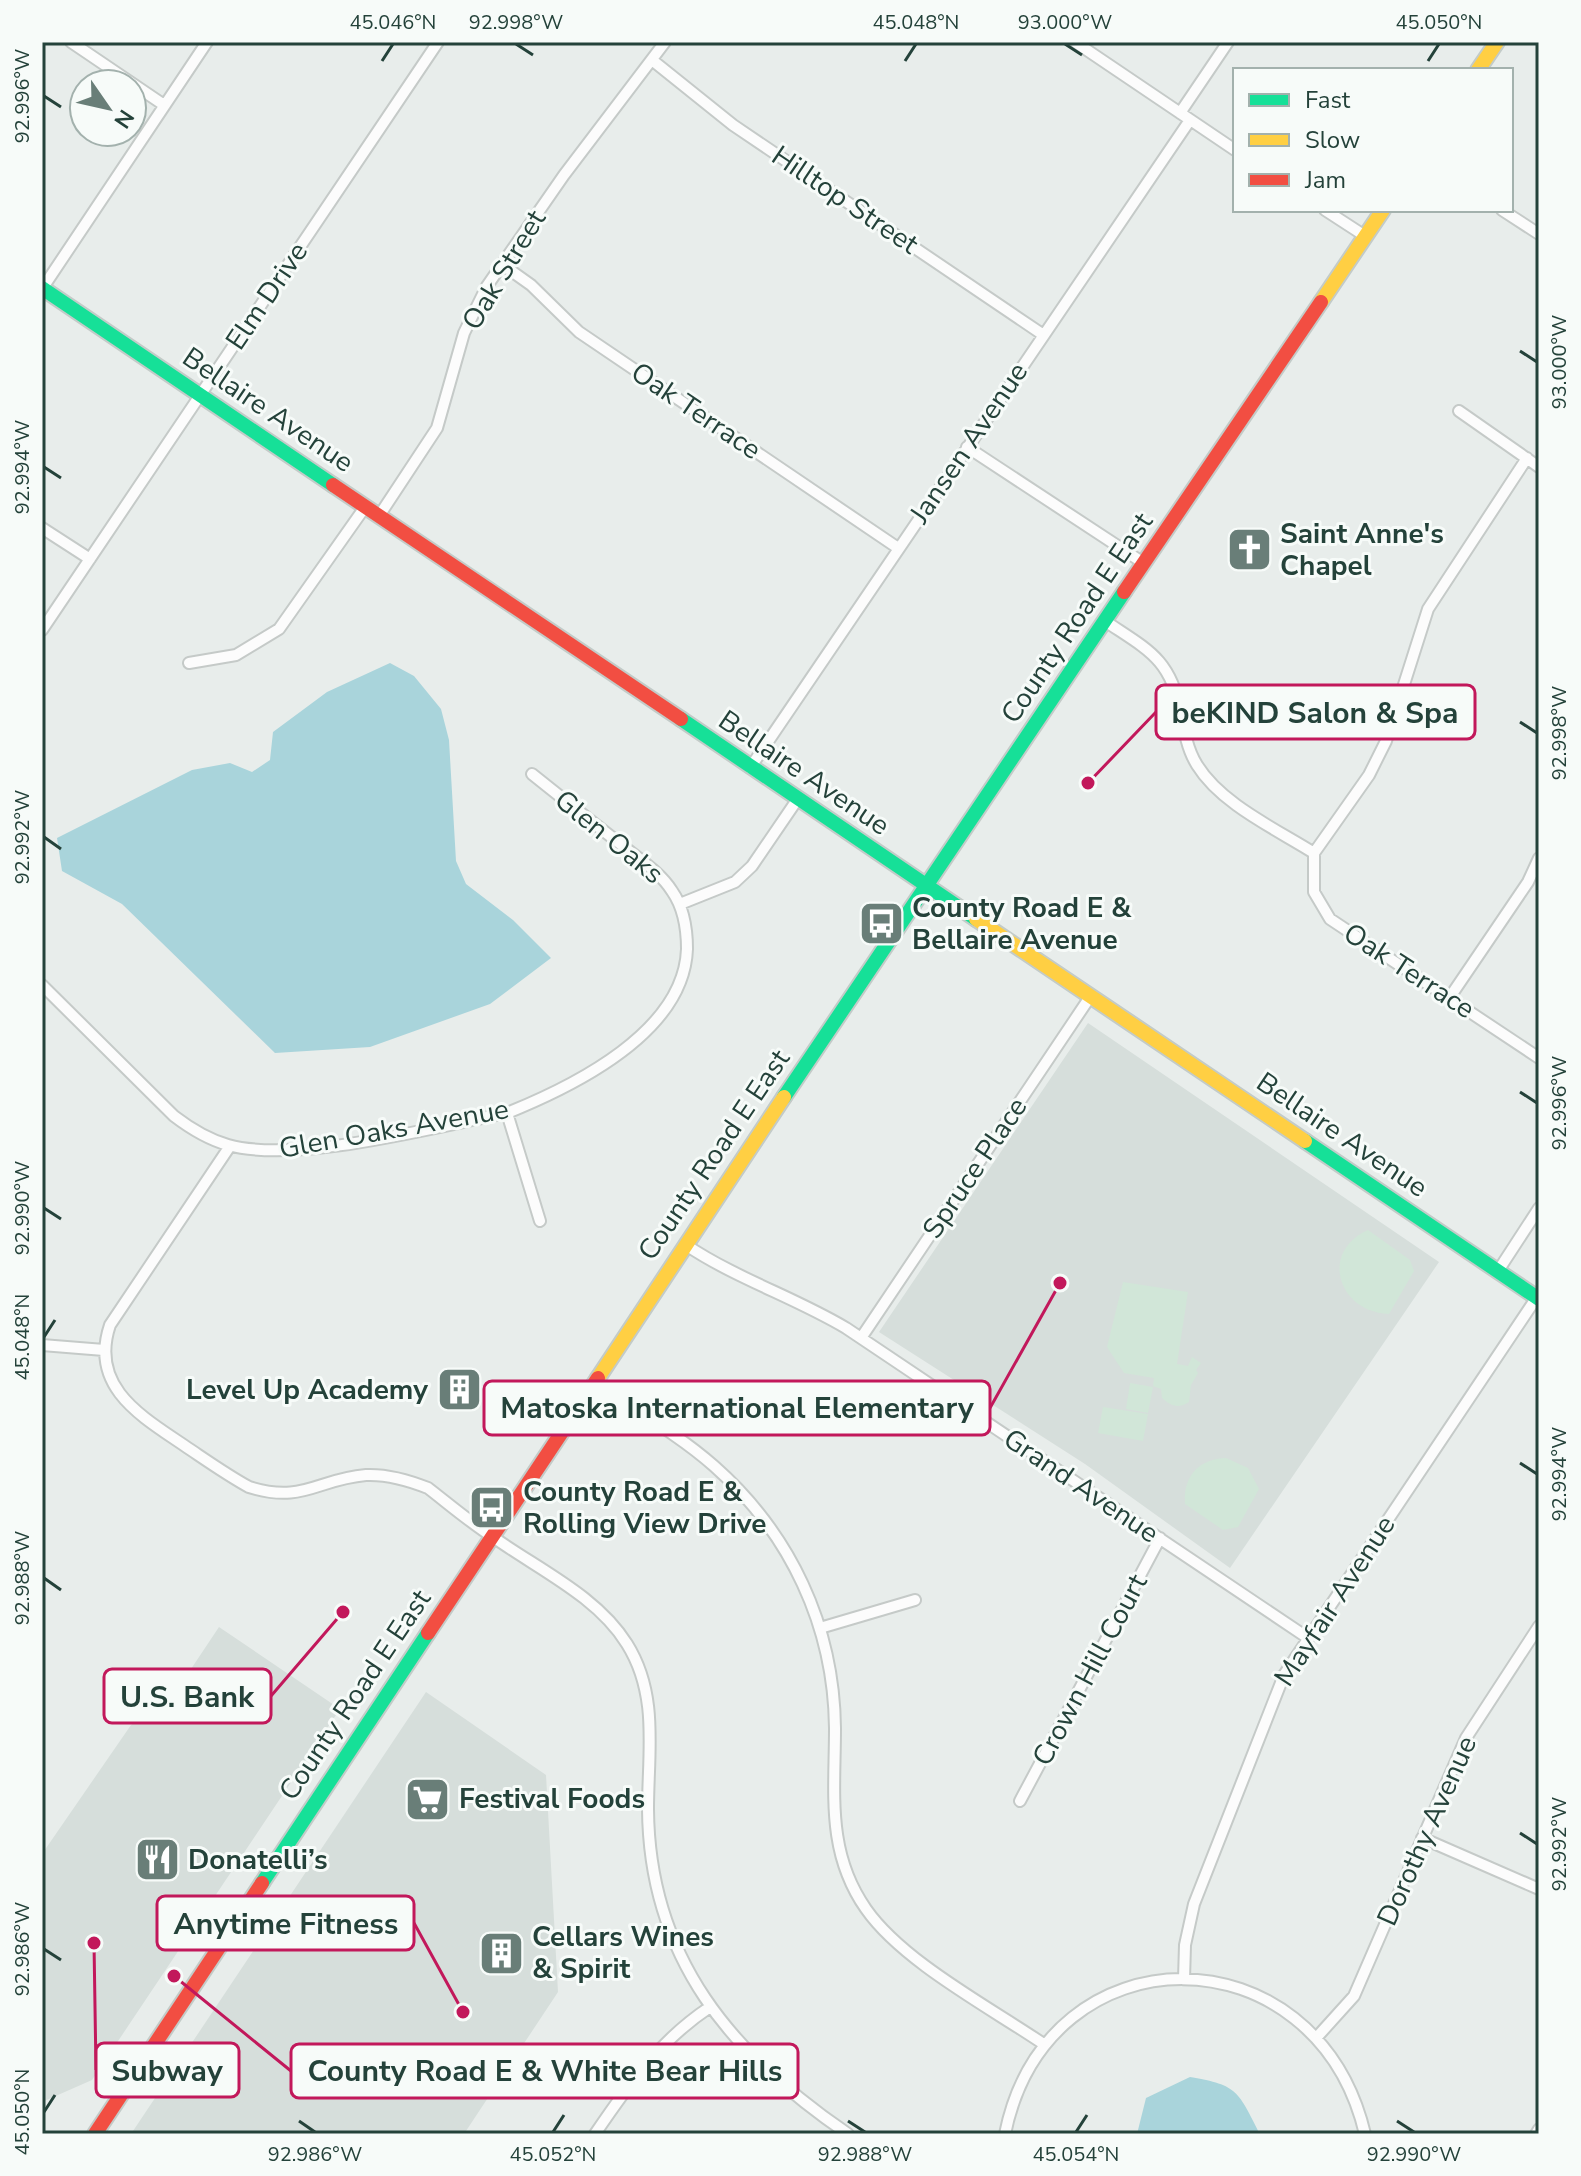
<svg xmlns="http://www.w3.org/2000/svg" width="1581" height="2176" font-family="'Nunito Sans',sans-serif">
  <rect width="100%" height="100%" fill="#e8edeb"/>
  <path fill="#d6dedb" d="M1088,1023L1439,1262L1230,1568L1085,1464L879,1332Z
    M219,1627L340,1709L92,2080L42,2102V1854L131,1725L167,1705Z
    M426,1692L546,1775L558,1992L464,2134H131Z"/>
  <path fill="#d1e6d8" d="M1368,1230L1410,1260L1414,1271L1389,1314C1338,1312 1319,1252 1368,1230Z
    M1123,1282L1188,1292L1177,1364L1188,1366L1192,1357L1201,1363L1196,1370L1198,1373L1191,1385L1189,1402C1178,1409 1171,1406 1162,1398L1161,1389L1153,1386L1154,1378L1124,1373L1107,1347Z
    M1130,1383L1153,1387L1148,1413L1126,1409Z
    M1103,1407L1148,1414L1143,1441L1098,1433Z
    M1226,1458L1248,1468L1259,1489L1238,1527L1223,1530L1185,1504C1183,1476 1199,1459 1226,1458Z"/>
  <path fill="#a9d4db" d="M390,663L414,676L441,709L449,740L456,861L466,884L513,920L551,958L490,1004L370,1047L275,1053L122,904L62,871L57,838L192,770L230,763L252,772L270,760L273,732L327,692Z
    M1190,2077C1239,2085 1238,2092 1260,2134H1137L1146,2098Z"/>
  <g fill="none" stroke-linecap="round" stroke-linejoin="round">
    <defs>
      <path id="street" d="M71,42L164,105
        M1075,42L1235,150
        M652,60L733,125L1042,334
        M1180,113L1228,42
        M1325,210L1365,236
        M1502,210L1539,234
        M503,265L531,285L579,332L898,548
        M42,289L207,42
        M1459,411L1539,467
        M967,447L1145,564
        M379,516L437,428L464,333L487,286L564,175L665,42
        M42,528L90,559
        M1105,621C1148,650 1170,658 1181,712C1184,730 1187,749 1197,765C1221,804 1276,829 1314,853
        M42,630L438,42
        M189,663L236,655L279,629L365,507
        M750,768L1190,120
        M1314,853L1369,775L1386,741L1428,609L1527,458
        M1314,853V892L1330,919L1539,1058
        M680,904L735,882L752,866L797,800
        M42,985L174,1116C191,1129 207,1139 228,1145C297,1164 434,1127 507,1113C574,1086 684,1032 687,949C687,929 684,908 672,891C660,872 640,860 623,846C592,822 562,798 532,774
        M1450,997L1528,882L1539,858
        M507,1113L540,1221
        M230,1146L110,1325C89,1387 141,1416 185,1446C206,1460 227,1475 249,1487C303,1504 317,1479 366,1475C388,1474 408,1480 428,1488C450,1505 472,1524 496,1539C540,1570 598,1597 627,1644C659,1695 648,1752 648,1809C649,1958 732,2055 848,2134
        M686,1245C737,1279 794,1297 846,1328L1308,1638
        M1498,1271L1539,1208
        M861,1338L1090,997
        M42,1345L104,1350
        M594,1383C634,1410 678,1434 714,1466C790,1533 834,1626 835,1728C835,1793 826,1852 866,1909C903,1962 991,2008 1045,2045
        M820,1628L915,1600
        M1020,1801L1160,1538
        M1422,1838L1539,1889
        M1184,1979L1185,1945L1194,1904L1284,1675L1537,1297
        M1317,2037L1354,1996L1466,1738L1539,1626
        M595,2134C629,2084 659,2041 710,2007
        M1005,2134C1047,1927 1316,1928 1365,2134
        M1536,2134L1539,2129"/>
      <path id="fast" d="M42,288L333,485
        M681,719L976,919
        M784,1097L1124,592
        M1305,1141L1539,1299
        M262,1883L428,1633"/>
      <path id="slow" d="M1478,70L1497,42
        M1321,302L1383,210
        M976,919L1305,1141
        M598,1378L784,1097"/>
      <path id="jam" d="M333,485L681,719
        M1124,592L1321,302
        M428,1633L598,1378
        M95,2134L262,1883"/>
    </defs>
    <use href="#street" stroke="#c5cac8" stroke-width="14"/>
    <use href="#fast" stroke="#c3cbc8" stroke-width="18"/>
    <use href="#slow" stroke="#c3cbc8" stroke-width="18"/>
    <use href="#jam" stroke="#c3cbc8" stroke-width="18"/>
    <use href="#street" stroke="#fcfcfc" stroke-width="10"/>
    <use href="#fast" stroke="#16e098" stroke-width="14"/>
    <use href="#slow" stroke="#ffcf43" stroke-width="14"/>
    <use href="#jam" stroke="#f24e42" stroke-width="14"/>
  </g>
  <path fill="none" stroke="#24423a" stroke-width="3" d="M516,44L533,55M1065,44L1082,55M382,61L393,44M905,61L916,44M1428,61L1439,44M44,96L61,107M1520,351L1537,362M44,467L61,478M1520,722L1537,733M44,837L61,849M1520,1092L1537,1103M44,1208L61,1219M44,1337L55,1320M1520,1463L1537,1474M44,1578L61,1590M1520,1833L1537,1844M44,1949L61,1960M44,2112L55,2095M299,2121L315,2132M848,2121L865,2132M1397,2121L1414,2132M553,2132L564,2115M1076,2132L1087,2115"/>
  <defs>
    <symbol id="church-square" viewBox="-11 -11 22 22"><rect x="-9" y="-9" width="18" height="18" rx="4" fill="#697e78" stroke="#f7fbf9"/><path d="M-1.2-6h2.4v3.5h3.3v2.4h-3.3V6h-2.4V-.1h-3.3v-2.4h3.3Z" fill="#fff"/></symbol>
    <symbol id="bus-square" viewBox="-11 -11 22 22"><rect x="-9" y="-9" width="18" height="18" rx="4" fill="#697e78" stroke="#f7fbf9"/><path d="M-5-6H5V4H4V6H2V4H-2V6H-4V4H-5ZM-3.5-4V0h7V-4ZM-3.5 1.2v1.5H-2V1.2ZM2 1.2v1.5H3.5V1.2Z" fill="#fff"/></symbol>
    <symbol id="building-square" viewBox="-11 -11 22 22"><rect x="-9" y="-9" width="18" height="18" rx="4" fill="#697e78" stroke="#f7fbf9"/><path d="M-4-6H4V6H1V3H-1V6H-4ZM-2.5-4.3h1.7v1.8h-1.7ZM.8-4.3h1.7v1.8H.8ZM-2.5-1h1.7V.8h-1.7ZM.8-1h1.7V.8H.8Z" fill="#fff"/></symbol>
    <symbol id="supermarket-square" viewBox="-11 -11 22 22"><rect x="-9" y="-9" width="18" height="18" rx="4" fill="#697e78" stroke="#f7fbf9"/><path d="M-6-5.5h2.5l.6 2H6L4.5 2H-2.5L-4.4-4H-6ZM-1.5 3.2a1.3 1.3 0 1 0 .1 0ZM3 3.2a1.3 1.3 0 1 0 .1 0Z" fill="#fff"/></symbol>
    <symbol id="restaurant-square" viewBox="-11 -11 22 22"><rect x="-9" y="-9" width="18" height="18" rx="4" fill="#697e78" stroke="#f7fbf9"/><path d="M-5-6h1v4h1v-4h1v4h1v-4h1v5L-1.5 .5V6h-2V.5L-5-1ZM5-6V6H3V1.5H1.5Q1.5-4 5-6Z" fill="#fff"/></symbol>
  </defs>
  <g fill-rule="evenodd">
    <use href="#church-square" x="1224" y="524" width="51" height="51"/>
    <use href="#bus-square" x="856" y="898" width="51" height="51"/>
    <use href="#building-square" x="434" y="1364" width="51" height="51"/>
    <use href="#bus-square" x="466" y="1482" width="51" height="51"/>
    <use href="#supermarket-square" x="402" y="1774" width="51" height="51"/>
    <use href="#restaurant-square" x="132" y="1834" width="51" height="51"/>
    <use href="#building-square" x="476" y="1928" width="51" height="51"/>
  </g>
  <g text-anchor="middle" dominant-baseline="central" stroke-width="6" stroke-linejoin="round" paint-order="stroke">
    <g font-size="28" fill="#24423a" stroke="#f7fbf9">
      <text transform="translate(845 200) rotate(34)">Hilltop Street</text>
      <text transform="translate(504 270) rotate(-59)">Oak Street</text>
      <text transform="translate(267 296) rotate(-56)">Elm Drive</text>
      <text transform="translate(268 410) rotate(34)">Bellaire Avenue</text>
      <text transform="translate(696 411) rotate(34)">Oak Terrace</text>
      <text transform="translate(969 443) rotate(-56)">Jansen Avenue</text>
      <text transform="translate(1077 618) rotate(-56)">County Road E East</text>
      <text transform="translate(804 773) rotate(34)">Bellaire Avenue</text>
      <text transform="translate(609 837) rotate(39)">Glen Oaks</text>
      <text transform="translate(1409 971) rotate(33)">Oak Terrace</text>
      <text transform="translate(394 1129) rotate(-10)">Glen Oaks Avenue</text>
      <text transform="translate(1342 1135) rotate(34)">Bellaire Avenue</text>
      <text transform="translate(714 1155) rotate(-56)">County Road E East</text>
      <text transform="translate(975 1168) rotate(-56)">Spruce Place</text>
      <text transform="translate(1081 1486) rotate(34)">Grand Avenue</text>
      <text transform="translate(1335 1601) rotate(-57)">Mayfair Avenue</text>
      <text transform="translate(1090 1670) rotate(-62)">Crown Hill Court</text>
      <text transform="translate(355 1695) rotate(-56)">County Road E East</text>
      <text transform="translate(1427 1831) rotate(-66)">Dorothy Avenue</text>
    </g>
    <g font-size="28" font-weight="bold" fill="#24423a" stroke="#f7fbf9" text-anchor="start">
      <text x="1280" y="534">Saint Anne's<tspan x="1280" dy="32">Chapel</tspan></text>
      <text x="912" y="908">County Road E &amp;<tspan x="912" dy="32">Bellaire Avenue</tspan></text>
      <text x="428" y="1390" text-anchor="end">Level Up Academy</text>
      <text x="523" y="1492">County Road E &amp;<tspan x="523" dy="32">Rolling View Drive</tspan></text>
      <text x="459" y="1799">Festival Foods</text>
      <text x="188" y="1860">Donatelli’s</text>
      <text x="532" y="1937">Cellars Wines<tspan x="532" dy="32">&amp; Spirit</tspan></text>
    </g>
  </g>
  <path fill="none" stroke="#c2185b" stroke-width="3" d="M1088 783L1156 712M1060 1283L990 1408M343 1612L271 1696M463 2012L414 1923M94 1943L96 2070M174 1976L291 2071"/>
  <g fill="#c2185b" stroke="#f7fbf9" stroke-width="3">
    <circle cx="1088" cy="783" r="8"/>
    <circle cx="1060" cy="1283" r="8"/>
    <circle cx="343" cy="1612" r="8"/>
    <circle cx="463" cy="2012" r="8"/>
    <circle cx="94" cy="1943" r="8"/>
    <circle cx="174" cy="1976" r="8"/>
  </g>
  <g fill="#f7fbf9" stroke="#c2185b" stroke-width="3">
    <rect x="1156" y="685" width="319" height="54" rx="8"/>
    <rect x="484" y="1381" width="506" height="54" rx="8"/>
    <rect x="104" y="1669" width="167" height="54" rx="8"/>
    <rect x="157" y="1896" width="257" height="54" rx="8"/>
    <rect x="96" y="2043" width="143" height="54" rx="8"/>
    <rect x="291" y="2044" width="507" height="54" rx="8"/>
  </g>
  <g font-size="30" text-anchor="middle" font-weight="bold" fill="#24423a">
    <text x="1315" y="723">beKIND Salon &amp; Spa</text>
    <text x="737" y="1418">Matoska International Elementary</text>
    <text x="187" y="1707">U.S. Bank</text>
    <text x="286" y="1934">Anytime Fitness</text>
    <text x="167" y="2081">Subway</text>
    <text x="545" y="2081">County Road E &amp; White Bear Hills</text>
  </g>
  <rect width="1581" height="2176" fill="none" stroke="#f7fbf9" stroke-width="88"/>
  <rect x="1233" y="68" width="280" height="144" fill="#f7fbf9" stroke="#a3b1ad" stroke-width="2"/>
  <rect x="1249" y="94" width="40" height="12" fill="#16e098" stroke="#a3b1ad" stroke-width="2"/>
  <text x="1305" y="108" font-size="24" fill="#24423a">Fast</text>
  <rect x="1249" y="134" width="40" height="12" fill="#ffcf43" stroke="#a3b1ad" stroke-width="2"/>
  <text x="1305" y="148" font-size="24" fill="#24423a">Slow</text>
  <rect x="1249" y="174" width="40" height="12" fill="#f24e42" stroke="#a3b1ad" stroke-width="2"/>
  <text x="1305" y="188" font-size="24" fill="#24423a">Jam</text>
  <g transform="translate(108 108) rotate(124)"><circle r="38" fill="#f7fbf9" stroke="#a3b1ad" stroke-width="2"/>
  <path d="M0-6L14 30L0 20L-14 30Z" fill="#697e78"/>
  <text y="-12" font-size="22" font-weight="bold" text-anchor="middle" fill="#24423a">N</text>
  </g>
  <rect x="44" y="44" width="1493" height="2088" fill="none" stroke="#24423a" stroke-width="3"/>
  <g font-size="20" text-anchor="middle" fill="#24423a">
    <text x="393" y="29">45.046°N</text>
    <text x="516" y="29">92.998°W</text>
    <text x="916" y="29">45.048°N</text>
    <text x="1065" y="29">93.000°W</text>
    <text x="1439" y="29">45.050°N</text>
    <text transform="translate(22 96) rotate(-90)" y="7">92.996°W</text>
    <text transform="translate(1559 362) rotate(-90)" y="7">93.000°W</text>
    <text transform="translate(22 467) rotate(-90)" y="7">92.994°W</text>
    <text transform="translate(1559 733) rotate(-90)" y="7">92.998°W</text>
    <text transform="translate(22 837) rotate(-90)" y="7">92.992°W</text>
    <text transform="translate(1559 1103) rotate(-90)" y="7">92.996°W</text>
    <text transform="translate(22 1208) rotate(-90)" y="7">92.990°W</text>
    <text transform="translate(22 1337) rotate(-90)" y="7">45.048°N</text>
    <text transform="translate(1559 1474) rotate(-90)" y="7">92.994°W</text>
    <text transform="translate(22 1578) rotate(-90)" y="7">92.988°W</text>
    <text transform="translate(1559 1844) rotate(-90)" y="7">92.992°W</text>
    <text transform="translate(22 1949) rotate(-90)" y="7">92.986°W</text>
    <text transform="translate(22 2112) rotate(-90)" y="7">45.050°N</text>
    <text x="315" y="2161">92.986°W</text>
    <text x="553" y="2161">45.052°N</text>
    <text x="865" y="2161">92.988°W</text>
    <text x="1076" y="2161">45.054°N</text>
    <text x="1414" y="2161">92.990°W</text>
  </g>
</svg>
